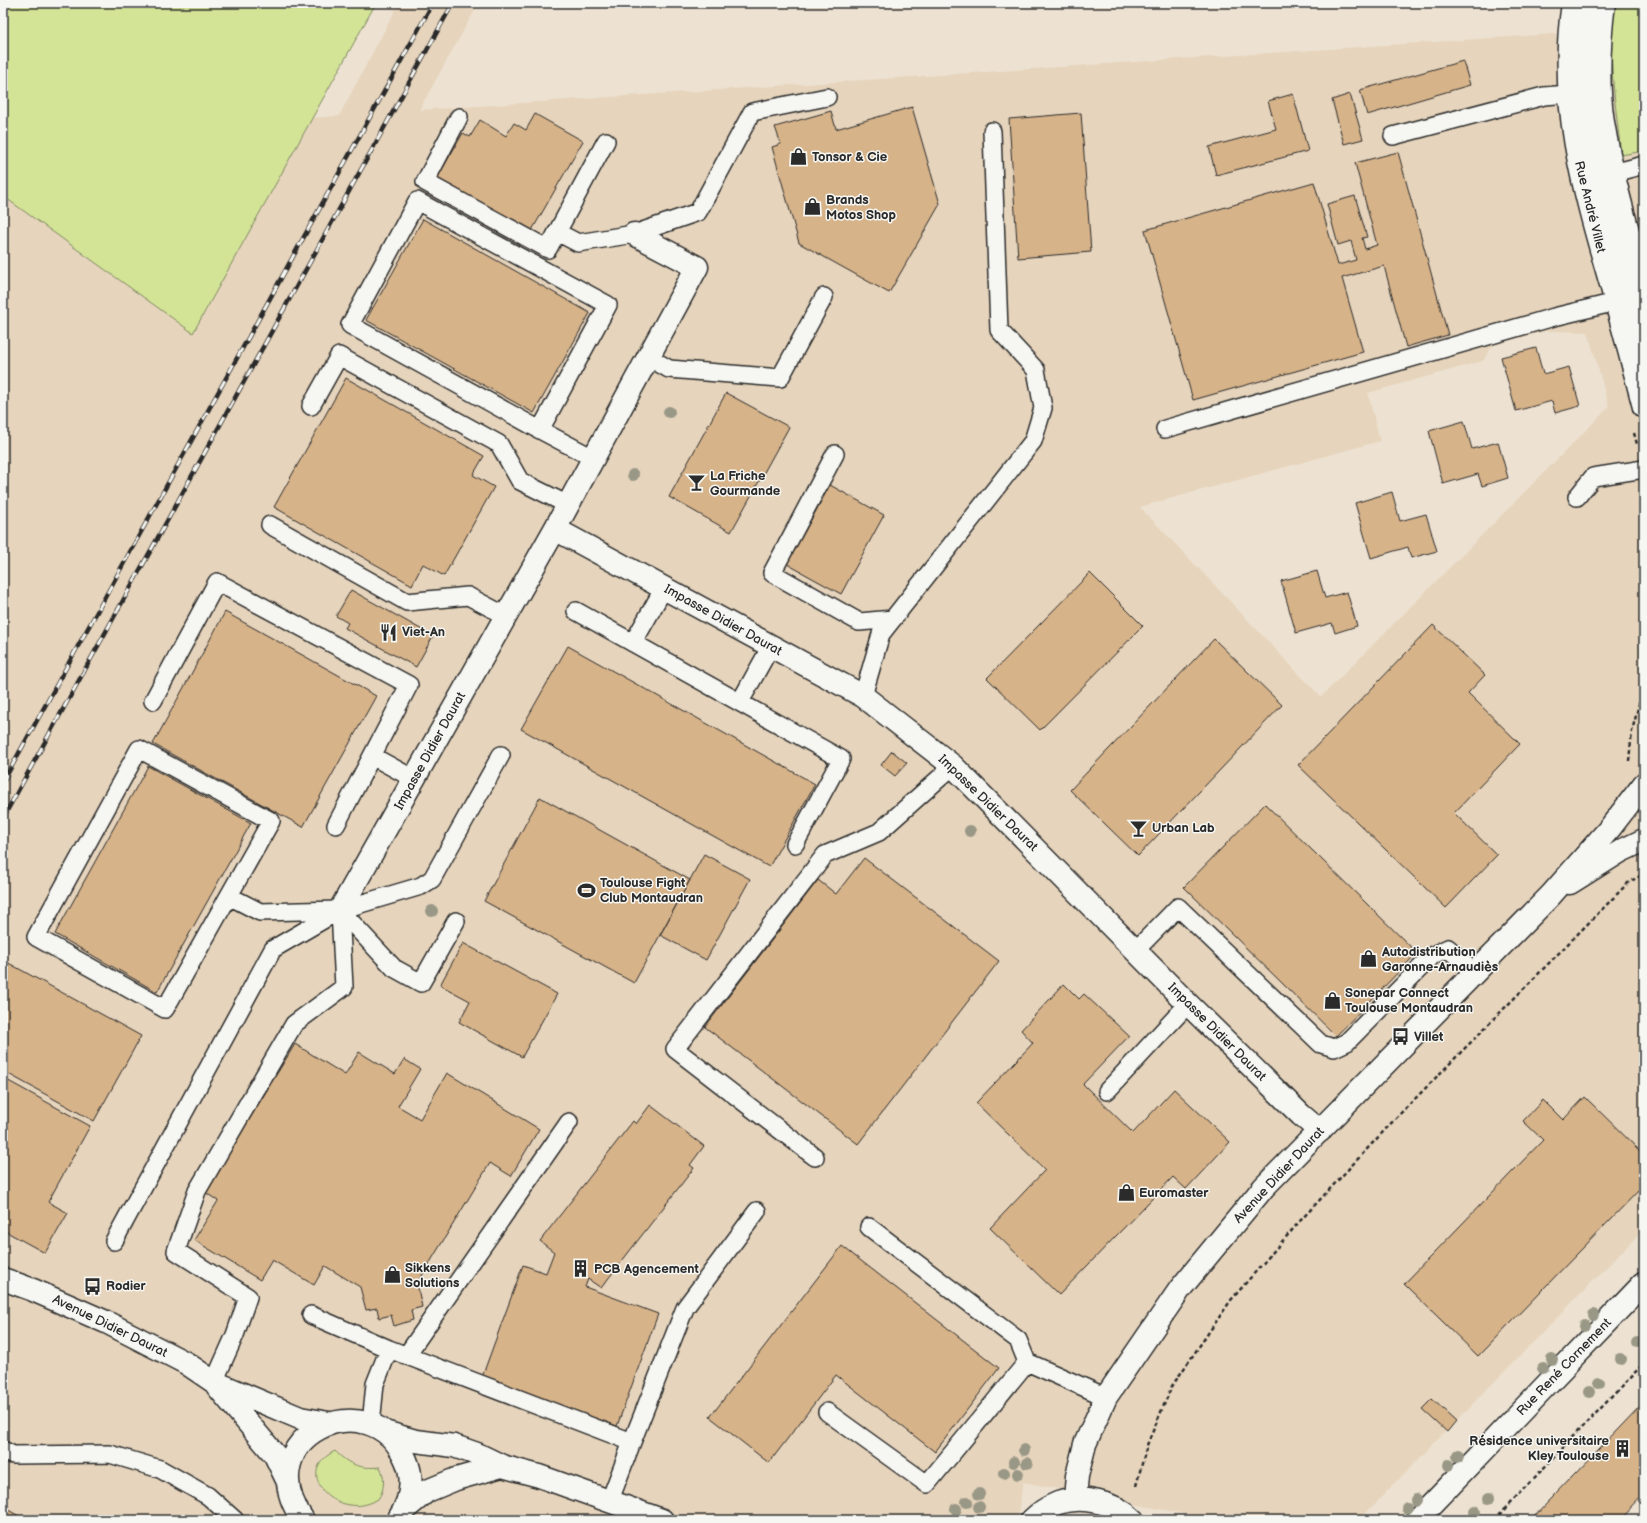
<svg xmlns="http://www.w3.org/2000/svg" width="1647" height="1523" font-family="'Balsamiq Sans',sans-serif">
  <rect width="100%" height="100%" fill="#ede2d2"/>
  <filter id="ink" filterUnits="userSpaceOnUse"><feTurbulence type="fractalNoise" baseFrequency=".025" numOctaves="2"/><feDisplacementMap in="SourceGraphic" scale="8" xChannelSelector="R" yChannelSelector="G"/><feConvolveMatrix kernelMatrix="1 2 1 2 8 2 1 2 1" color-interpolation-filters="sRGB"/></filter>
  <g filter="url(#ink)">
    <path fill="#e6d4bc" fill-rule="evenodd" d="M399,3H479L419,110L1641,28L1644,20V1229L1359,1520H1215L1023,1482L1017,1520H3V137L339,116ZM1546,331L1588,332L1609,407L1321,697L1140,507L1380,441L1368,393L1483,361L1493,345Z"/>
    <path fill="#d3e497" stroke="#7f8861" d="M3,3H376L193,333L3,196Z
      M1615,3H1644V151L1621,155C1616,105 1606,53 1615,3Z
      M335,1451C349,1465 360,1469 380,1467C385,1476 385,1490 378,1499C342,1523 288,1475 335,1451Z"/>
    <path fill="#d7b389" stroke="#2b2b2b" d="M1463,61L1470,85L1367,115L1360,90Z
      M1293,94L1308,151L1216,175L1209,147L1276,129L1268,101Z
      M1350,94L1363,139L1344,144L1332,100Z
      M912,107L940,204L889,293L799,243L772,147L781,144L775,127L831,111L836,129Z
      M1081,113L1091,252L1018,258L1009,119Z
      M535,114L583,141L531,232L437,178L463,133L470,137L480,120L506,136L514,123L526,130Z
      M1398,152L1448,335L1406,347L1384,266L1342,278L1363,352L1193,400L1145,230L1314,182L1338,265L1356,260L1351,241L1338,245L1327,204L1355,196L1367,237L1362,238L1365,249L1377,245L1355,163Z
      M423,219L590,313L534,413L366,320Z
      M1536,348L1543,374L1569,367L1580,406L1555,413L1552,401L1516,411L1501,357Z
      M346,378L484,456L473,475L494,487L444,576L423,564L412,585L274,507Z
      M726,393L789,427L731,532L669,497Z
      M1464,421L1472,449L1498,442L1508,478L1482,486L1478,474L1443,484L1429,431Z
      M830,485L884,515L841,594L787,564Z
      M1392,492L1400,521L1426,514L1437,551L1411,558L1408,547L1371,558L1355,503Z
      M1317,571L1325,598L1347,592L1357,626L1335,633L1332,623L1296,633L1281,581Z
      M1090,573L1143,626L1040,730L987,678Z
      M351,590L433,636L416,667L345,628L348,623L336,616Z
      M225,612L376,696L303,827L153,744Z
      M1433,625L1485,675L1468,693L1520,744L1454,813L1497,855L1446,908L1298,765Z
      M1214,639L1282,705L1138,856L1070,790Z
      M568,646L815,784L769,867L521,729Z
      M892,751L907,763L895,776L881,765Z
      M148,766L251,823L157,992L55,934Z
      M540,797L690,880L634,983L484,901Z
      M1265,804L1417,953L1336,1036L1184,887Z
      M704,854L750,879L706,960L660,935Z
      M864,858L999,961L858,1144L705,1027L818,880L836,894Z
      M463,943L557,994L522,1057L459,1022L470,1001L440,985Z
      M3,960L141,1036L94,1121L3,1071Z
      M1064,984L1079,999L1084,994L1129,1036L1083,1084L1133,1133L1174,1089L1230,1142L1186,1189L1173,1177L1059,1295L990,1228L1045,1170L976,1103L1033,1043L1021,1030Z
      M295,1044L345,1075L359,1052L395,1074L404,1059L420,1069L398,1106L420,1119L447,1073L539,1129L511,1176L490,1163L417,1284L422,1307L411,1310L413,1320L394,1326L391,1315L379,1318L377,1308L366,1310L360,1287L325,1266L314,1285L272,1260L260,1280L194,1240L218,1201L205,1192Z
      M3,1078L90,1126L48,1202L68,1213L45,1253L3,1230Z
      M1585,1097L1644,1155V1185L1478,1356L1404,1284L1543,1140L1523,1121L1543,1100L1563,1120Z
      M650,1105L704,1146L690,1165L694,1168L601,1288L588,1279L585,1287L658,1314L617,1426L482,1377L523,1265L546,1273L554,1252L540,1241L633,1121L636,1124Z
      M842,1246L999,1368L935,1452L836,1375L769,1463L710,1417Z
      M1432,1399L1456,1421L1447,1432L1422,1409Z
      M1644,1401V1494L1619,1520H1530Z
      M3,1507L26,1520H3Z"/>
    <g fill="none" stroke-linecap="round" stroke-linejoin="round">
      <defs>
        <path id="lane" d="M1590,3L1585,54V89L1595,166L1644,350
          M459,117L425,182L548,249L606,141
          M1393,136L1544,96L1569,94
          M1613,173L1644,165
          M417,201L608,305L540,430L350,325Z
          M557,232L578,243L634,234L698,212L752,112L827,97
          M648,357L669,369L780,378L824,297
          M311,406L339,356L499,444L520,481L568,505
          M1165,429L1554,317L1616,302
          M540,430L593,458
          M835,454L772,573L859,622L893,619
          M1577,497L1593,477L1644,469
          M270,525L407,602L468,596L506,616
          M576,611L841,759L795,844
          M633,643L664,588
          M863,696L881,634L1033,441L1043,408L1036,370L999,330L992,131
          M153,701L217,582L409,685L336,825
          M740,702L771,646
          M139,749L271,821L165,1009L36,937Z
          M372,756L414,779
          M229,896L260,912L340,910L394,968L421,983L456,921
          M1135,951L1178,907L1321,1044L1334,1048L1347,1042L1433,955L1448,948L1474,973
          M1107,1091L1188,1004
          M815,1157L675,1049L825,855L879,832L953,766
          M114,1241L273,949L340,910L421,886L432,879L501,755
          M311,1315L389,1349L632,1442
          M406,1356L569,1122
          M1027,1362L1106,1397
          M214,1382L235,1335L248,1297L176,1251L197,1191L294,1024L344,987L340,910
          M827,1412L927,1484L1027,1362L1018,1340L869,1227
          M371,1424L375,1384L389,1349
          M3,1450L13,1455L110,1454L160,1469L208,1496L235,1520
          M610,1500L632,1442L685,1308L757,1211"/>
        <path id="street" d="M634,234L697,267L555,529L863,696L953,766L1188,1004L1301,1115L1320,1131
          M340,910L555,529
          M1417,1520L1644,1283"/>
        <path id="secondary" d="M1573,3C1558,102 1583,187 1610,281C1622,323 1633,365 1644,407
          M1604,3C1599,42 1597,83 1603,122C1612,178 1629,234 1644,288
          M1570,883L1621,851L1644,840
          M3,1279L33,1290L106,1322L186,1363L214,1382L300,1418L329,1423
          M217,1386L275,1455L288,1482
          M388,1433L416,1441L454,1446L477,1454L502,1466L539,1476L662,1520
          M1075,1499L1077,1476L1085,1444L1106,1397L1180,1289L1264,1187L1551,895L1610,828L1644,784
          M405,1509L427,1491L456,1479L502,1466
          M303,1520C245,1437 371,1378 406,1460C415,1481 410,1502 398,1520
          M1032,1520C1039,1513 1048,1507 1058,1503C1082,1495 1115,1502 1133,1520"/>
      </defs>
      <use href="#lane" stroke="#2b2b2b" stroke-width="20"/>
      <use href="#street" stroke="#2b2b2b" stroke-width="25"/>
      <use href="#secondary" stroke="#2b2b2b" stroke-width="25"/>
      <path stroke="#2b2b2b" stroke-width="2.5" stroke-dasharray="4 3" stroke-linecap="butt" d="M1634,433L1637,444
        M1629,761L1632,731L1644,685
        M1136,1486L1147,1445L1172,1386L1231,1300L1300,1221L1396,1118L1629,882L1644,874
        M1494,1520L1644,1363"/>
      <use href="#lane" stroke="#f6f6f2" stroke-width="17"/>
      <use href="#street" stroke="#f6f6f2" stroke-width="22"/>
      <use href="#secondary" stroke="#f6f6f2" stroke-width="22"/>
      <defs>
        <path id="rail" d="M3,782L433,3
          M3,818L453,3"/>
      </defs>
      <use href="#rail" stroke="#2b2b2b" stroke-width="4.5"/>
      <use href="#rail" stroke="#f6f6f2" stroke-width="3" stroke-dasharray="9" stroke-linecap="butt"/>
    </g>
    <g fill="#999785">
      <circle cx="669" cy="412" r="6"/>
      <circle cx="633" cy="475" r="6"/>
      <circle cx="970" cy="831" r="6"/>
      <circle cx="432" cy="911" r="6"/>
      <circle cx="1593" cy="1315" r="6"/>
      <circle cx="1584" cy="1325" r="6"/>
      <circle cx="1637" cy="1343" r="6"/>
      <circle cx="1552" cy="1359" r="6"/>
      <circle cx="1621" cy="1359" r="6"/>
      <circle cx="1543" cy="1368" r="6"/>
      <circle cx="1599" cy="1383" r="6"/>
      <circle cx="1590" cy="1392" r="6"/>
      <circle cx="1024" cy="1450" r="6"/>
      <circle cx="1458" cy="1456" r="6"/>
      <circle cx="1014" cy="1462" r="6"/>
      <circle cx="1027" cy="1463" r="6"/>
      <circle cx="1449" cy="1465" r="6"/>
      <circle cx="1004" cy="1473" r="6"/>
      <circle cx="1018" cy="1474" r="6"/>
      <circle cx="979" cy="1494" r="6"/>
      <circle cx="1489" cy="1497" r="6"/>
      <circle cx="1416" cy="1500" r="6"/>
      <circle cx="967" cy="1502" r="6"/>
      <circle cx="979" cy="1507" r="6"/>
      <circle cx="1407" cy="1508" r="6"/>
      <circle cx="956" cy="1509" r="6"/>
      <circle cx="1475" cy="1511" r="6"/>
    </g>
  </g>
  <defs>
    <symbol id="shop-bare" viewBox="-9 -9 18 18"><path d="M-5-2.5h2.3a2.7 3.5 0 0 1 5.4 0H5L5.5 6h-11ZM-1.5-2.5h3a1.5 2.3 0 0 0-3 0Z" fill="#2b2b2b" stroke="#f6f6f2" stroke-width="2.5" paint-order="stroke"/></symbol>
    <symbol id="bar-bare" viewBox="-9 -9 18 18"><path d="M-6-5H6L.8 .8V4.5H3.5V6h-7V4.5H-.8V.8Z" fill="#2b2b2b" stroke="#f6f6f2" stroke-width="2.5" paint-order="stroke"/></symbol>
    <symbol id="restaurant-bare" viewBox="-9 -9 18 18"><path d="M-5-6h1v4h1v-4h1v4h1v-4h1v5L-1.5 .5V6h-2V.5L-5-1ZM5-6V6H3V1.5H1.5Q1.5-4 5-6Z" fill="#2b2b2b" stroke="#f6f6f2" stroke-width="2.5" paint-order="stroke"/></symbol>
    <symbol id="stadium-bare" viewBox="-9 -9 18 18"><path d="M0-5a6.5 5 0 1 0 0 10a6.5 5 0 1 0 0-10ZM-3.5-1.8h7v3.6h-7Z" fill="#2b2b2b" stroke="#f6f6f2" stroke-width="2.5" paint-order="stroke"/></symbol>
    <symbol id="bus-bare" viewBox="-9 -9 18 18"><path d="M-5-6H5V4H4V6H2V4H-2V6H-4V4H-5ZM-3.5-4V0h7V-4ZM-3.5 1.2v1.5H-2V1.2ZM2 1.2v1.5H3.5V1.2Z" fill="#2b2b2b" stroke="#f6f6f2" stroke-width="2.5" paint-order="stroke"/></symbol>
    <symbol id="building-bare" viewBox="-9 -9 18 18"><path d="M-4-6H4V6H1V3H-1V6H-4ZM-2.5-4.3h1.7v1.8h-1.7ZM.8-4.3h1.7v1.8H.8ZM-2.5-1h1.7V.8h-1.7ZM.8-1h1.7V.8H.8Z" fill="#2b2b2b" stroke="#f6f6f2" stroke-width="2.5" paint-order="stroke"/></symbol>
  </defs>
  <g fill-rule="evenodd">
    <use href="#shop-bare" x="786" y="144" width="25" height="25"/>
    <use href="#shop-bare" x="800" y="194" width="25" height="25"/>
    <use href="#bar-bare" x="684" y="470" width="25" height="25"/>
    <use href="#restaurant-bare" x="376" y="620" width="25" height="25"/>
    <use href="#bar-bare" x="1126" y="816" width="25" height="25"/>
    <use href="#stadium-bare" x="574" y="878" width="25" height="25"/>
    <use href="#shop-bare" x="1356" y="946" width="25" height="25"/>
    <use href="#shop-bare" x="1320" y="988" width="25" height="25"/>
    <use href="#bus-bare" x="1388" y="1024" width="25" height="25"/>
    <use href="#shop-bare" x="1114" y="1180" width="25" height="25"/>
    <use href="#building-bare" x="568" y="1256" width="25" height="25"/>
    <use href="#shop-bare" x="380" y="1262" width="25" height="25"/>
    <use href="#bus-bare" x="80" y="1274" width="25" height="25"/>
    <use href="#building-bare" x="1610" y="1436" width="25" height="25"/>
  </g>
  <g text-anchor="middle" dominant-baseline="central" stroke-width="3" stroke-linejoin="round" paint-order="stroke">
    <g font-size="13" font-weight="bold" fill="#2b2b2b" stroke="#f6f6f2" text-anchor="start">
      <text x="812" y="157">Tonsor &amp; Cie</text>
      <text x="826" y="200">Brands<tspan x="826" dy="15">Motos Shop</tspan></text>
      <text x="710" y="476">La Friche<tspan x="710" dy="15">Gourmande</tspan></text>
      <text x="402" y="632">Viet-An</text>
      <text x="1152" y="828">Urban Lab</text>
      <text x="600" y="883">Toulouse Fight<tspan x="600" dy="15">Club Montaudran</tspan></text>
      <text x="1382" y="952">Autodistribution<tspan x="1382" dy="15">Garonne-Arnaudiès</tspan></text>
      <text x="1345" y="993">Sonepar Connect<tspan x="1345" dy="15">Toulouse Montaudran</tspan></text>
      <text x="1414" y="1037">Villet</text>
      <text x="1139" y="1193">Euromaster</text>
      <text x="405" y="1268">Sikkens<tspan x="405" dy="15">Solutions</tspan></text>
      <text x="594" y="1269">PCB Agencement</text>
      <text x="106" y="1286">Rodier</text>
      <text x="1609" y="1441" text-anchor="end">Résidence universitaire<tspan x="1609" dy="15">Kley Toulouse</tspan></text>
    </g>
    <g font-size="13" fill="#2b2b2b" stroke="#f6f6f2">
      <text transform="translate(1590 207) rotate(76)">Rue André Villet</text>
      <text transform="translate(723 620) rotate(29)">Impasse Didier Daurat</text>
      <text transform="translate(430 751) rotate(-61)">Impasse Didier Daurat</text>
      <text transform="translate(988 803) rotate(44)">Impasse Didier Daurat</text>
      <text transform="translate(1217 1032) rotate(45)">Impasse Didier Daurat</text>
      <text transform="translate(1279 1175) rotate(-47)">Avenue Didier Daurat</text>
      <text transform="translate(110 1326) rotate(26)">Avenue Didier Daurat</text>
      <text transform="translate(1564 1367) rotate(-46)">Rue René Cornement</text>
    </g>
  </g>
  <rect width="1647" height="1523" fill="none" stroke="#f6f6f2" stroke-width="16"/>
  <rect x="8" y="8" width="1631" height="1507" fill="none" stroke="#2b2b2b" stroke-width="1.5" filter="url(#ink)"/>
</svg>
